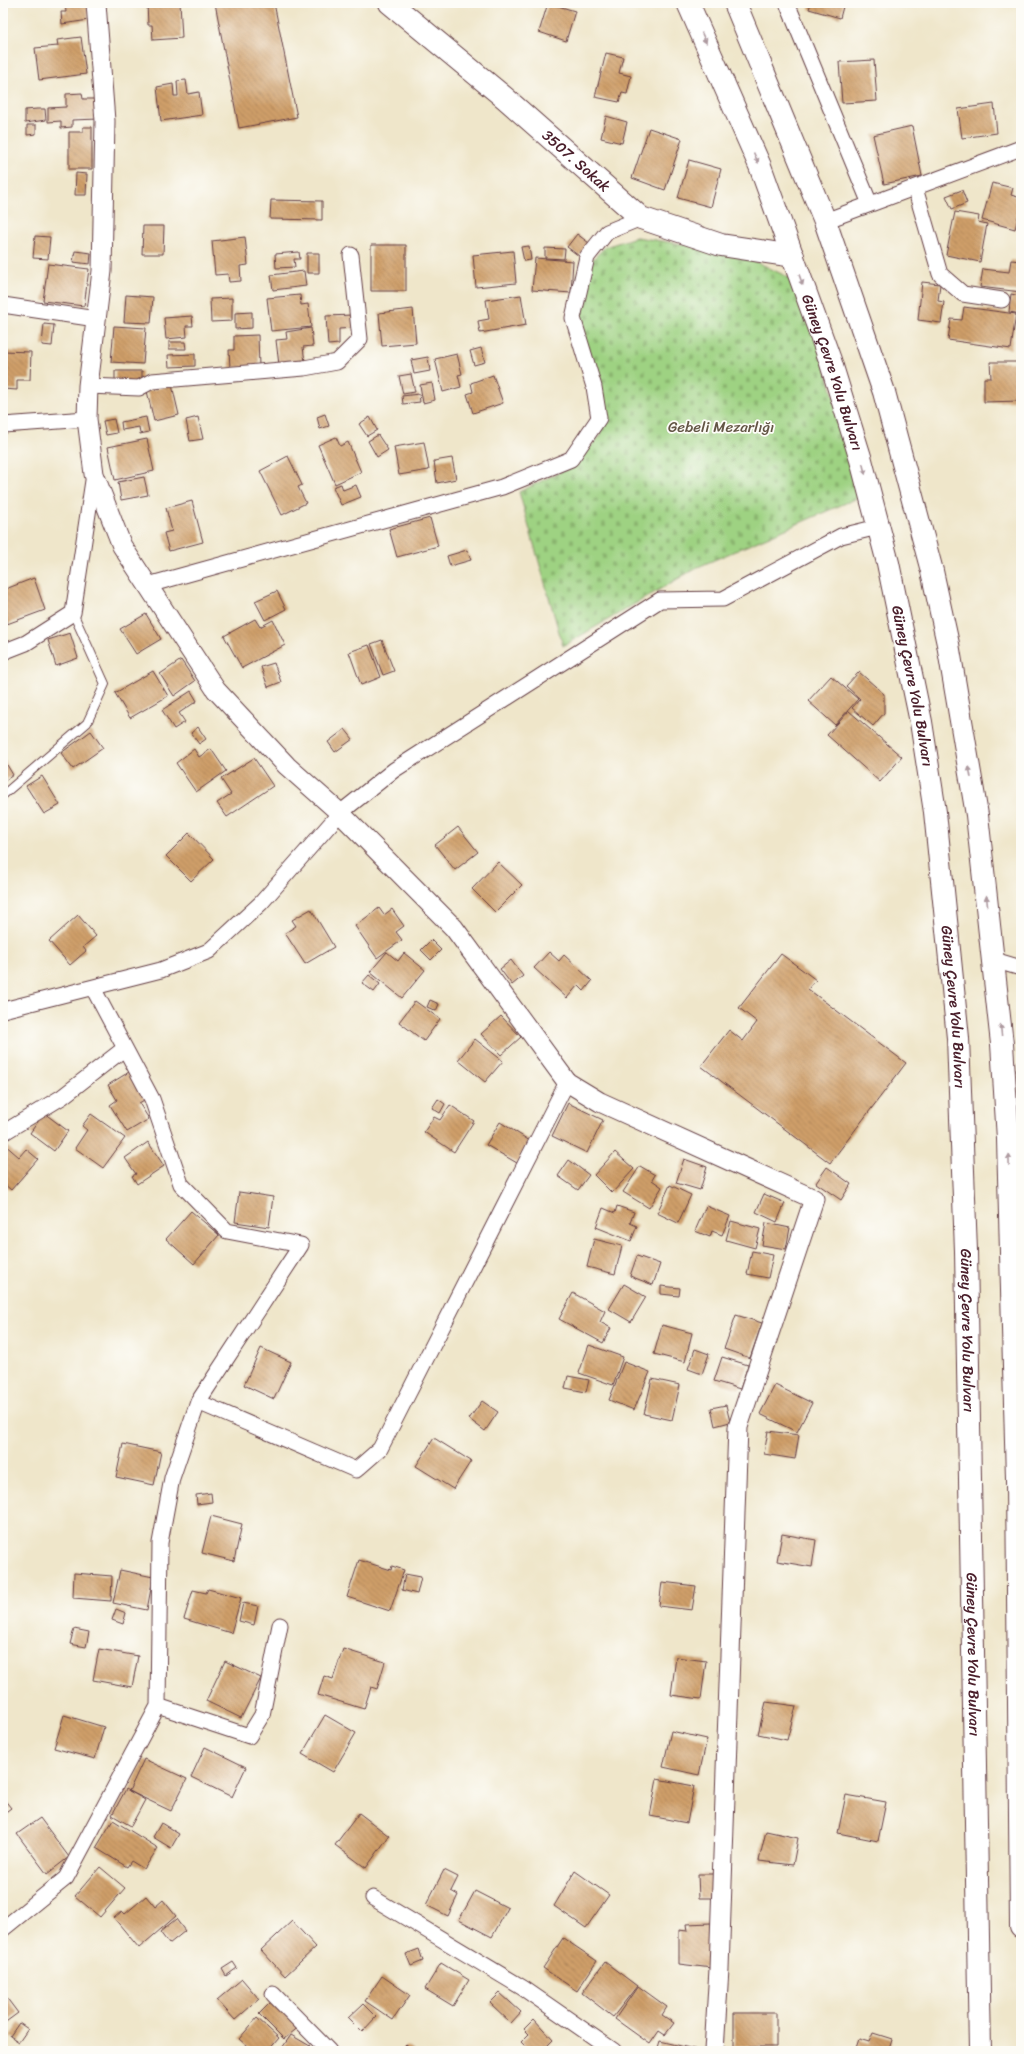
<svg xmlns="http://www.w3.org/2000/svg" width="1024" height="2054" font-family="Sriracha,sans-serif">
  <defs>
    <pattern id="cemetery-stones" width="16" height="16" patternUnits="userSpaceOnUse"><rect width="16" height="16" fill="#9ed282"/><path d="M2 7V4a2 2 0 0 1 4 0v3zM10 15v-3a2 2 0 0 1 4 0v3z" fill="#8ab470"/></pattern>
    <pattern id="building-back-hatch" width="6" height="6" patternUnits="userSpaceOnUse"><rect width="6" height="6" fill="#cf9f69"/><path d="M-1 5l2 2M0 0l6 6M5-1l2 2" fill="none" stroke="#aa8157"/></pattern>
  </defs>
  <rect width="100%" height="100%" fill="#fdfcf7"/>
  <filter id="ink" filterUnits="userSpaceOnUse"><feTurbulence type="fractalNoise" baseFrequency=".025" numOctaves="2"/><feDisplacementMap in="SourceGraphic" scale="8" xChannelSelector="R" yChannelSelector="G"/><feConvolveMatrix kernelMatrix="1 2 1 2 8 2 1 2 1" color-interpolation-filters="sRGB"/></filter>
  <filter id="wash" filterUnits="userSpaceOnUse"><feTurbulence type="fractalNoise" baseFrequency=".012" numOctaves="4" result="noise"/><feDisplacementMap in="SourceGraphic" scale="16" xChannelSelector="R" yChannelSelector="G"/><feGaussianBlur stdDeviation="0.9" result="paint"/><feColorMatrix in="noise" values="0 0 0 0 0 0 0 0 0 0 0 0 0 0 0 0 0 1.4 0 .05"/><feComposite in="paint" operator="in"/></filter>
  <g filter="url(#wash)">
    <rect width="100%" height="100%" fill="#efe6ca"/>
    <path fill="url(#cemetery-stones)" stroke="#747856" d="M636,237L738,253L790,278L815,331L862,496L698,567L563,646L519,492L562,471L585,453L601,435L604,414L581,350L578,274L605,247Z"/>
    <g id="blocks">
      <path fill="url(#building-back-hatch)" d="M65,3H87L89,20L62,24L61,12H66Z
        M147,3H180L182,38L153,40L152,25H148Z
        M215,3H274L297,117L239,128Z
        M548,3L575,11L566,41L539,32Z
        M811,3H844L840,18L809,9Z
        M81,37L86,74L39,80L35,48L58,46L57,40Z
        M606,53L623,57L619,73L631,76L627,94L622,93L619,102L595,97Z
        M874,60L877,101L842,103L839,62Z
        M186,80L188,94L199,92L202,115L161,121L157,87L173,84L174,96H178L177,81Z
        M82,93L83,99H98L99,119L72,120V127L61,128V121L48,122V108L66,107V94Z
        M994,104L997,133L962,138L958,109Z
        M37,109H45L46,120L25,123V110Z
        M606,116L627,122L622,143L601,138Z
        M27,125H36V134L27,135Z
        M912,126L922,176L884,184L873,135Z
        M83,127H92V169H69V132H83Z
        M649,128L682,139L665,190L632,178Z
        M689,160L721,169L711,207L678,198Z
        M76,173L87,174L86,195H75Z
        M992,183L1013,188L1011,195L1021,198V206L1015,229L982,220Z
        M962,190L967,203L952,209L946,196Z
        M271,200L322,201V220L270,219Z
        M955,212L979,216L978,222L987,224L980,262L946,255Z
        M143,226H164L163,254H142Z
        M577,234L589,243L579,256L567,247Z
        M35,236L50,237L48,259L33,258Z
        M245,237L248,265L240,266L241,281L229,282L228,274L215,275L212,241Z
        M371,245H406V291H371Z
        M529,246L531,260L524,261L521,247Z
        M545,248L565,249L564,259L545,258Z
        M75,251L91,253L90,264L73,262Z
        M513,251L516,283L476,287L473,255Z
        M299,252L300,259H294L295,267L276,268L275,254Z
        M307,253H319V273H307Z
        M535,258L573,261L571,293L532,290Z
        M1011,260L1021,261V292L980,287L983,269L1009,272Z
        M48,264L89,269L84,306L43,301Z
        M304,271L306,286L273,290L271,275Z
        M922,282L940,284L938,301L944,302L941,323L918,320Z
        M1011,294L1021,296V314L1009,312Z
        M126,295L153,297L151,323L124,322Z
        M300,295L301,305L308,304L311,327L271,331L267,298Z
        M521,295L526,325L480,333L478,321L489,319L486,300Z
        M232,298V321L211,322L210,299Z
        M964,307L1016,314L1011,349L948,340L951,319L962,320Z
        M413,309L416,343L382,346L379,313Z
        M252,312V328L235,329V313Z
        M353,315L354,328L339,329V344L328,345L326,316Z
        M192,316L193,326H186L187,337L166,339L164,318Z
        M44,324L54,325L52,346L42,345Z
        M114,326L146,328L143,364L111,362Z
        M311,328L313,346L303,347L305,362L279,365L276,340L287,339L286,332Z
        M258,335L259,367L230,368L229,350H234V336Z
        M169,342H185L186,349H169Z
        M481,348L485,362L474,365L470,351Z
        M3,351L31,352L30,380H17V390L3,389Z
        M195,354V366L169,367L168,355Z
        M457,354L462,374L458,375L461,387L443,392L435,359Z
        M428,357L430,371L414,374L411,360Z
        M990,362H1021V401L984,402V378H991Z
        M115,371H142V383H115Z
        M411,374L415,392L403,394L399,376Z
        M493,375L503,403L473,413L467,394L473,392L471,383Z
        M432,383L435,400L423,403L420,385Z
        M172,385L179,415L154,421L147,391Z
        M419,394L420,402L403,404L402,396Z
        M325,414L329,426L320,429L317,417Z
        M146,417L149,432L140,434L139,427L122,430L121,422Z
        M198,417L203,439L190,441L186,420Z
        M370,417L377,430L367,436L359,424Z
        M114,419L117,433L106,435L103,421Z
        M378,435L388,450L377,457L368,441Z
        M336,437L340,446L348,442L361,472L335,484L318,445Z
        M147,439L154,471L115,480L108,447Z
        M424,442L429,470L399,475L394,447Z
        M288,456L302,485L298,487L306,503L282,515L260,471Z
        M452,458L456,479L437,483L434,461Z
        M144,477L148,495L121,500L118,482Z
        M341,484L343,490L356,485L361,497L341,505L333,487Z
        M192,501L203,542L169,551L164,533L172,531L166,508Z
        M430,518L438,546L397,557L389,529Z
        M467,550L471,560L450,566L447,556Z
        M34,578L45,610L7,624L3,612V590Z
        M277,591L286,609L265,620L255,601Z
        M146,614L161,639L136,654L120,629Z
        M255,619L260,627L273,620L285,645L242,668L224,636Z
        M70,633L78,658L56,666L48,640Z
        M382,640L394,671L383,675L371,644Z
        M369,645L381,677L361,685L349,652Z
        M181,660L195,681L174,696L160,674Z
        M274,663L281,682L268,687L261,667Z
        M153,671L168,696L130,718L115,693Z
        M859,672L884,694V713L873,726L852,708L860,699L846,686Z
        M831,676L858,699L835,725L808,701Z
        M191,691L197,701L179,713L185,722L174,729L162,710Z
        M849,711L902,757L880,782L827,735Z
        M198,727L206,739L199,744L191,733Z
        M345,729L353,739L335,752L328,742Z
        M91,731L103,748L73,769L61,753Z
        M194,749L199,757L211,749L226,771L196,792L176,763Z
        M3,758L13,775L3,782Z
        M254,758L273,786L227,817L217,803L231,794L221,779Z
        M42,776L60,805L44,814L26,786Z
        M458,827L478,852L455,870L435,845Z
        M189,833L214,859L191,881L166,856Z
        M498,862L522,885L495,912L472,889Z
        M379,908L384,915L392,909L404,926L396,932L402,940L377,958L355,926Z
        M311,909L334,947L305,964L285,933L296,926L292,920Z
        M78,915L96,936L83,947L86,951L70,965L49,941Z
        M431,940L441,950L431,960L421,950Z
        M387,952L398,961L404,953L425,970L402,998L370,972Z
        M549,952L559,961L564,955L592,981L584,991L578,985L567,998L534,968Z
        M781,954L816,980L808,989L906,1063L830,1163L701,1066L729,1030L743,1041L757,1022L739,1008Z
        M511,960L523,976L512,985L500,969Z
        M369,975L380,984L374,992L362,983Z
        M430,1000L439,1004L436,1011L427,1007Z
        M415,1001L440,1019L424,1041L399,1022Z
        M501,1016L521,1037L501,1055L481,1034Z
        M475,1039L503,1061L485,1082L458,1060Z
        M129,1072L146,1099L139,1103L149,1119L127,1132L110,1105L117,1100L108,1085Z
        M438,1099L445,1104L440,1113L432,1108Z
        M568,1103L603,1120L587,1153L552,1136Z
        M450,1105L474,1121L454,1152L424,1132L434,1117L440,1120Z
        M44,1113L68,1131L54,1151L30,1133Z
        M91,1114L125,1138L103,1168L75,1148L87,1130L82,1126Z
        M500,1122L530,1141L517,1163L486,1145Z
        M148,1142L164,1166L137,1184L132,1176L136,1174L125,1158Z
        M3,1143L19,1157L26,1149L38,1159L11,1190L3,1183Z
        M615,1152L634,1169L612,1193L594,1175Z
        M684,1159L707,1167L700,1190L676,1183Z
        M569,1160L589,1175L578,1190L558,1176Z
        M640,1166L655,1175L652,1180L662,1187L649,1208L623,1192Z
        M827,1167L851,1184L841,1200L816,1183Z
        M670,1185L691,1195L678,1223L657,1213Z
        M239,1192L273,1197L269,1227L235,1222Z
        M764,1194L785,1203L777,1222L756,1212Z
        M617,1206L634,1212L630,1223L637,1226L631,1241L596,1227L603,1208L615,1213Z
        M706,1206L730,1216L722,1235L712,1231L710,1237L695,1231Z
        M191,1211L219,1235L194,1264L166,1239Z
        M731,1221L760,1229L755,1248L726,1240Z
        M766,1223L790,1228L786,1249L762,1245Z
        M594,1239L622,1246L615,1274L587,1267Z
        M752,1251L773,1255L768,1278L747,1274Z
        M637,1256L660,1264L653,1285L630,1276Z
        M624,1284L646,1297L631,1322L609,1309Z
        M661,1286L680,1288L679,1296L661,1294Z
        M573,1293L605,1311L600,1322L611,1328L603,1343L559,1319Z
        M736,1315L762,1323L750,1358L724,1349Z
        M662,1325L692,1333L685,1362L654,1354Z
        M589,1345L623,1357L613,1385L579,1373Z
        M261,1348L291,1362L274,1399L244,1385Z
        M695,1349L709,1354L702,1374L688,1369Z
        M722,1357L748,1365L740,1389L714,1381Z
        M624,1362L650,1372L634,1410L609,1400Z
        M568,1376L589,1380L586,1392L565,1388Z
        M652,1379L680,1385L672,1420L644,1414Z
        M775,1385L812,1403L797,1432L760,1414Z
        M482,1401L498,1412L485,1431L469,1419Z
        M726,1405L730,1422L715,1426L711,1408Z
        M768,1431L799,1435L795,1459L764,1454Z
        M434,1438L471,1461L453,1489L416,1466Z
        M123,1444L161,1452L154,1485L116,1477Z
        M211,1493L212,1502L197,1504L196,1495Z
        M211,1516L242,1524L234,1561L202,1553Z
        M782,1534L816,1540L812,1567L777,1561Z
        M359,1560L391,1570L392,1566L404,1570L390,1611L347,1597Z
        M120,1570L153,1577L147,1610L113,1603Z
        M74,1573L112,1576L111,1601L73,1598Z
        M405,1574L421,1577L417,1594L402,1590Z
        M662,1582L696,1586L692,1610L659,1606Z
        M208,1589L241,1598L231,1633L184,1619L193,1590L206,1593Z
        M243,1603L258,1606L254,1625L239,1621Z
        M116,1609L126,1613L123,1624L112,1620Z
        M74,1629L89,1632L86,1647L70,1644Z
        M99,1649L138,1656L132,1687L93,1680Z
        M343,1649L385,1662L377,1689L371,1687L364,1709L318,1695L324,1676L333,1679Z
        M676,1657L706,1661L701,1699L671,1695Z
        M225,1661L261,1678L241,1718L206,1701Z
        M766,1702L796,1706L787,1740L758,1734Z
        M64,1715L104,1727L95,1759L54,1748Z
        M325,1715L356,1733L333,1772L302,1754Z
        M671,1731L707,1739L699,1775L663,1767Z
        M205,1747L246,1767L232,1797L191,1777Z
        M144,1759L187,1779L171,1811L129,1791Z
        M657,1779L694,1786L687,1823L650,1816Z
        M126,1789L145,1800L131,1826L112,1815Z
        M846,1795L886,1802L878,1841L838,1833Z
        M3,1798L11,1808L3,1814Z
        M359,1813L389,1836L366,1868L335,1845Z
        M40,1818L69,1857L47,1874L17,1834Z
        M113,1820L158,1848L144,1869L131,1861L127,1867L96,1848Z
        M161,1823L179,1834L171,1848L153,1837Z
        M766,1831L798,1838L793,1865L759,1861Z
        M100,1867L125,1888L100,1917L75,1896Z
        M444,1870L458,1877L451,1891L458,1895L448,1916L426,1905Z
        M575,1871L609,1895L586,1928L554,1906Z
        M698,1874H713L714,1898H699Z
        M475,1891L508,1908L492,1937L459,1920Z
        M146,1896L155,1907L163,1900L176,1916L139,1948L114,1918L122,1911L125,1914Z
        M176,1919L185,1931L169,1944L160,1932Z
        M292,1921L316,1947L285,1976L261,1950Z
        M711,1923L712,1968L679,1964V1930L687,1931L686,1924Z
        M563,1938L597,1961L577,1991L543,1968Z
        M419,1949L423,1961L411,1966L406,1954Z
        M233,1962L237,1968L226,1976L222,1969Z
        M605,1962L637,1986L613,2017L582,1993Z
        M441,1963L469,1980L453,2006L425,1989Z
        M382,1976L410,1995L393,2020L365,2001Z
        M242,1979L259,1999L235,2020L217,2000Z
        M638,1986L667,2007L662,2015L674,2023L665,2035L659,2031L650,2044L615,2019Z
        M500,1993L521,2012L511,2023L490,2003Z
        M6,1997L18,2013L3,2024V1999Z
        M272,2001L300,2026L284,2039L259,2014Z
        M363,2004L376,2017L362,2032L348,2018Z
        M734,2013H776V2047H734Z
        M257,2018L279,2038L268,2051H253L239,2039Z
        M534,2019L553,2040L542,2051H530L521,2042L529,2034L524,2029Z
        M19,2023L28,2029L19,2042L10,2036Z
        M873,2033L892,2039L888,2051H855L859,2039L869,2042Z
        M291,2035L310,2046L306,2051H280Z
        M660,2041L698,2050V2051H657Z
        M406,2045L414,2051H401Z"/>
    </g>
  </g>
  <g filter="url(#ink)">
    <use href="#blocks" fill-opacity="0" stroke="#633d43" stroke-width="1"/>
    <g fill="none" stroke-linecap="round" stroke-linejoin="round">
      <defs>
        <path id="service" d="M3,795L87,723L105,684L73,613"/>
        <path id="minor" d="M787,3L870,204
          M915,188L940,274L963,294L1002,300
          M825,221L1021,148
          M3,305L96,319
          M88,386L139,388L152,381L304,368L337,362L360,339L351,255
          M3,425L87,419
          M148,585L502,487L571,459L599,418L594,387L573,318L587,257L607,232L641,218
          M3,652L26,643L73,613L94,474
          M994,960L1021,968
          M3,1010L161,970L209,951L261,903L340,813L394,770L660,600L723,599L841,536L878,527
          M3,1133L62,1097L125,1048
          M198,1402L356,1470L380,1449L567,1082
          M158,1706L249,1736L262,1715L280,1625
          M373,1898L523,1988L614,2051
          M3,1929L66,1878L158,1706L160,1543L172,1478L198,1402L301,1245L227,1231L181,1184L152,1099L93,988
          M273,1994L329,2051"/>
        <path id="tertiary" d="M96,3L105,121L102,271L88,386L87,419L94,474L122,546L216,690L287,766L340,813L454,928L567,1082L600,1102L814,1199L738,1427L719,1969L714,2051"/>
        <g id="secondary">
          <path id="s1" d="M390,3L505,98L641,218L721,245L793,256"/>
        </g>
        <g id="trunk">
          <path id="s2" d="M688,3L760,166L830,360L861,460L888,563L921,722L935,812L958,1038L966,1251L980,2051"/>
          <path d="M735,3L825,221L884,392L932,571L948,644L977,815L1002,1044L1008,1139L1017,1479L1021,1927"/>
        </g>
      </defs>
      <use href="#service" stroke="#633d43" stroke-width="10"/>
      <use href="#minor" stroke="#633d43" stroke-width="17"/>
      <use href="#tertiary" stroke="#633d43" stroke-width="21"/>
      <use href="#secondary" stroke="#633d43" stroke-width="24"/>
      <use href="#trunk" stroke="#633d43" stroke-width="24"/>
      <use href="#service" stroke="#fff" stroke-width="8"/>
      <use href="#minor" stroke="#fff" stroke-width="15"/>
      <use href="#tertiary" stroke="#fff" stroke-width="19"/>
      <use href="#secondary" stroke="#fff" stroke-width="22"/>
      <use href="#trunk" stroke="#fff" stroke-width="22"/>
    </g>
    <defs><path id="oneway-solid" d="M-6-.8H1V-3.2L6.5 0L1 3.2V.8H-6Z"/></defs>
    <g fill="#ae9aa0">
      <use href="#oneway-solid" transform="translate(704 38) rotate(66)"/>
      <use href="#oneway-solid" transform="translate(756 158) rotate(66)"/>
      <use href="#oneway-solid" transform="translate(801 280) rotate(70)"/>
      <use href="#oneway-solid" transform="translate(864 469) rotate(76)"/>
      <use href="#oneway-solid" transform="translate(970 772) rotate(-100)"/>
      <use href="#oneway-solid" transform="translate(987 901) rotate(-96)"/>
      <use href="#oneway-solid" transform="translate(1001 1030) rotate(-96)"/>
      <use href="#oneway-solid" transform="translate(1009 1160) rotate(-91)"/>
    </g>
  </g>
  <g text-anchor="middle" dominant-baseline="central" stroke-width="3.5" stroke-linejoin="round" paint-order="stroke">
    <g font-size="15" fill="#4a1f2b" stroke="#fdfcf7">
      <text stroke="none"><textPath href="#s1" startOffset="244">3507. Sokak</textPath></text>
      <text stroke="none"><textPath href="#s2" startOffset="397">Güney Çevre Yolu Bulvarı</textPath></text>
      <text stroke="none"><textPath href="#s2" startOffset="721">Güney Çevre Yolu Bulvarı</textPath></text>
      <text stroke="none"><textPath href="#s2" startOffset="1045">Güney Çevre Yolu Bulvarı</textPath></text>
      <text stroke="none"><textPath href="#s2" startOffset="1369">Güney Çevre Yolu Bulvarı</textPath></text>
      <text stroke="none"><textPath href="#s2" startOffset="1693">Güney Çevre Yolu Bulvarı</textPath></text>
    </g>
    <g font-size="15" fill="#635545" stroke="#fdfcf7">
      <text x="721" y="427">Gebeli Mezarlığı</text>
    </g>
  </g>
  <rect width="1024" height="2054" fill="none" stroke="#fdfcf7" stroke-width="16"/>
</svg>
